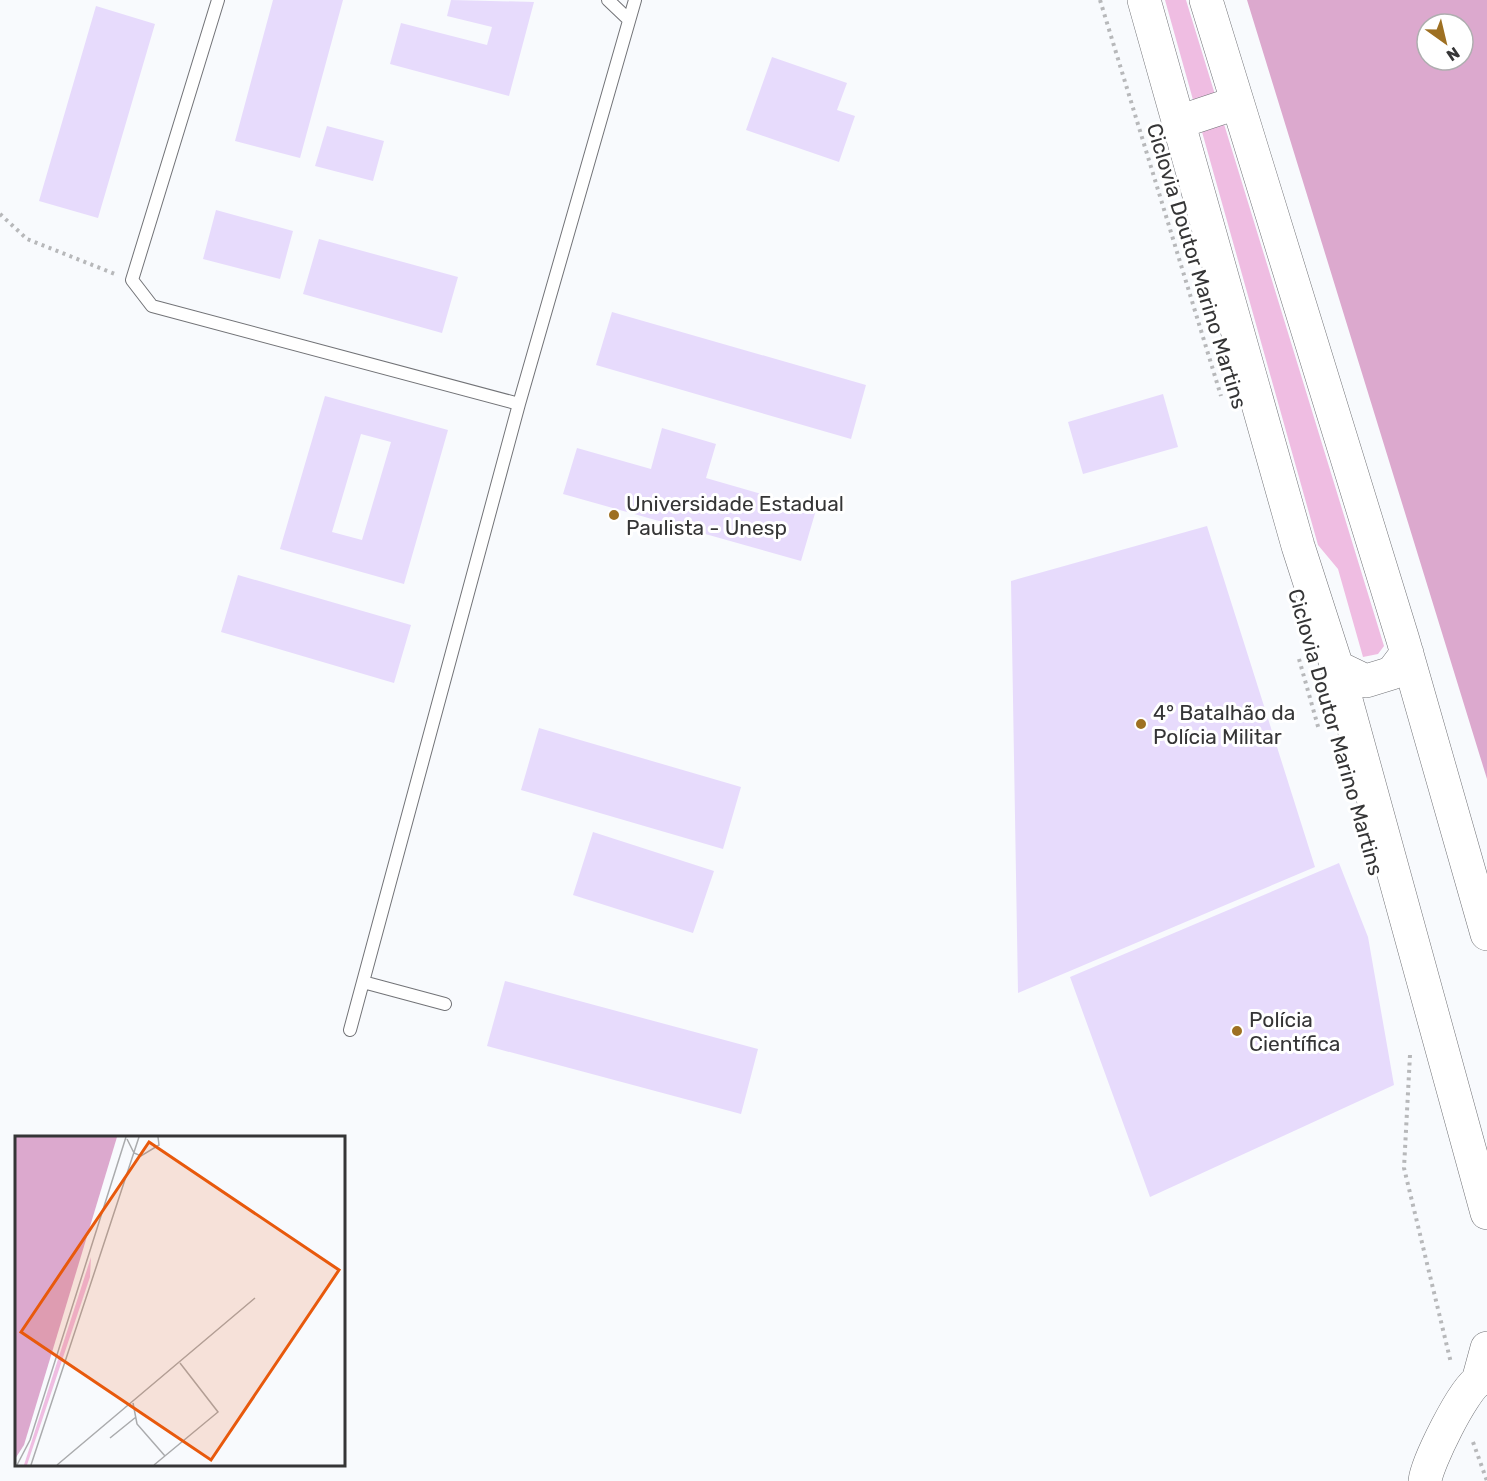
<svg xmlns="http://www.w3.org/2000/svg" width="1487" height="1481" font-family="Rubik,sans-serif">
  <rect width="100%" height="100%" fill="#f8fafd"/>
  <path fill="#efbde2" d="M1165,0H1186L1384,646L1378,654L1363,657L1338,569L1318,545Z"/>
  <path fill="#dca9ce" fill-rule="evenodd" d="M1247,0H1487V779ZM1427,24H1463V60H1427Z"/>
  <path fill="#e7dbfc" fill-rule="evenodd" d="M273,0H343L300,158L235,141Z
    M451,0L534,2L509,96L390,64L401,23L487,45L492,27L447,16Z
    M96,6L155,24L98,218L39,201Z
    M772,57L847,83L837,110L855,116L839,162L746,130Z
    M327,126L384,141L373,181L315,166Z
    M216,210L293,231L280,279L203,259Z
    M319,239L458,277L442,333L303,294Z
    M612,312L866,385L851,439L596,365Z
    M1163,394L1178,447L1083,474L1068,422Z
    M325,396L448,430L404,584L280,549ZM361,434L391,442L362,540L332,532Z
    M662,428L716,444L706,478L816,510L801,561L563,494L577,448L651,469Z
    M1207,526L1315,867L1018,993L1011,581Z
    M238,575L411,625L394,683L221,632Z
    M539,728L741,787L723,849L521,790Z
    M593,832L714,871L693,933L573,895Z
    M1339,863L1368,937L1394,1085L1150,1197L1070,977Z
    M505,981L758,1049L741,1114L487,1046Z"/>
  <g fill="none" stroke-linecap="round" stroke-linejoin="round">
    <defs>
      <path id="service" d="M218,0L132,280L152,306L519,404
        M608,0L629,20
        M363,982L445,1004
        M350,1030L519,404L635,0"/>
      <path id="secondary" d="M1144,0L1298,546L1337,667L1487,1213
        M1206,0L1403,640L1487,934
        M1179,122L1236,103
        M1337,667L1366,681L1392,673L1407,653
        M1478,1381L1487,1348
        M1425,1481C1427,1463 1463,1390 1478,1381C1480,1379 1484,1379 1487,1378"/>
    </defs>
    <use href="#service" stroke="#727377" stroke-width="14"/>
    <use href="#secondary" stroke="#727377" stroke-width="34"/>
    <path stroke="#b7b8ba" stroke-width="4" stroke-dasharray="3 4.5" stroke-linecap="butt" d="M1100,0L1221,396
      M0,214L27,239L115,274
      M1299,659L1319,730
      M1410,1055L1404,1168L1451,1363
      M1473,1442L1487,1481"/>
    <use href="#service" stroke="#fff" stroke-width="12"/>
    <use href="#secondary" stroke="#fff" stroke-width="33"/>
  </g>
  <g fill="#9e7022" stroke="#fff" stroke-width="2">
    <circle cx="614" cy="515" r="6"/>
    <circle cx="1141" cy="724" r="6"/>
    <circle cx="1237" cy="1031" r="6"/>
  </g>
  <g text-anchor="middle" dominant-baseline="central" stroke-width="6" stroke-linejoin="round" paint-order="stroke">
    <g font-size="21" fill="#353536" stroke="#fff">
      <text transform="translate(1197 266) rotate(73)">Ciclovia Doutor Marino Martins</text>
      <text transform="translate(1336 732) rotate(74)">Ciclovia Doutor Marino Martins</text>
    </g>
    <g font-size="21" fill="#353536" stroke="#fff" text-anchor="start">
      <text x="626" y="503">Universidade Estadual<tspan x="626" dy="24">Paulista - Unesp</tspan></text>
      <text x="1153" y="712">4° Batalhão da<tspan x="1153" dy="24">Polícia Militar</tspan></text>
      <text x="1249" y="1019">Polícia<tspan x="1249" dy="24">Científica</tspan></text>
    </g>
  </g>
  <g transform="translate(15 1136)">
    <rect width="330" height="330" fill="#f8fafd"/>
    <path d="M76,121L75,141L12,329H9Z" fill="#efbde2"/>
    <path d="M0,1H102L9,309L0,323Z" fill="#dca9ce"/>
    <path fill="none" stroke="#aaabad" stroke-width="1.5" d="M112,3L119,17L126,20L144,9L143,1M118,267L122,288L150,320M95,302L121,281M2,329L15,304L111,1M16,329L124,1M42,329L240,162M139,329L203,276L165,227"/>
    <path fill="#e8590c" fill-opacity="0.15" stroke="#e8590c" stroke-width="3" d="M134,6L324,134L196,324L6,196Z"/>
    <rect width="330" height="330" fill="none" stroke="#353536" stroke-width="3"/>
  </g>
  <g transform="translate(1445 42) rotate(146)"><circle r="28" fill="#ffffff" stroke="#aeaeaf" stroke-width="1.5"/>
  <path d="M0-4.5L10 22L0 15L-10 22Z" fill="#9e7022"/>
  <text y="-9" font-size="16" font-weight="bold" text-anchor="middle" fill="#353536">N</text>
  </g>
</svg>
